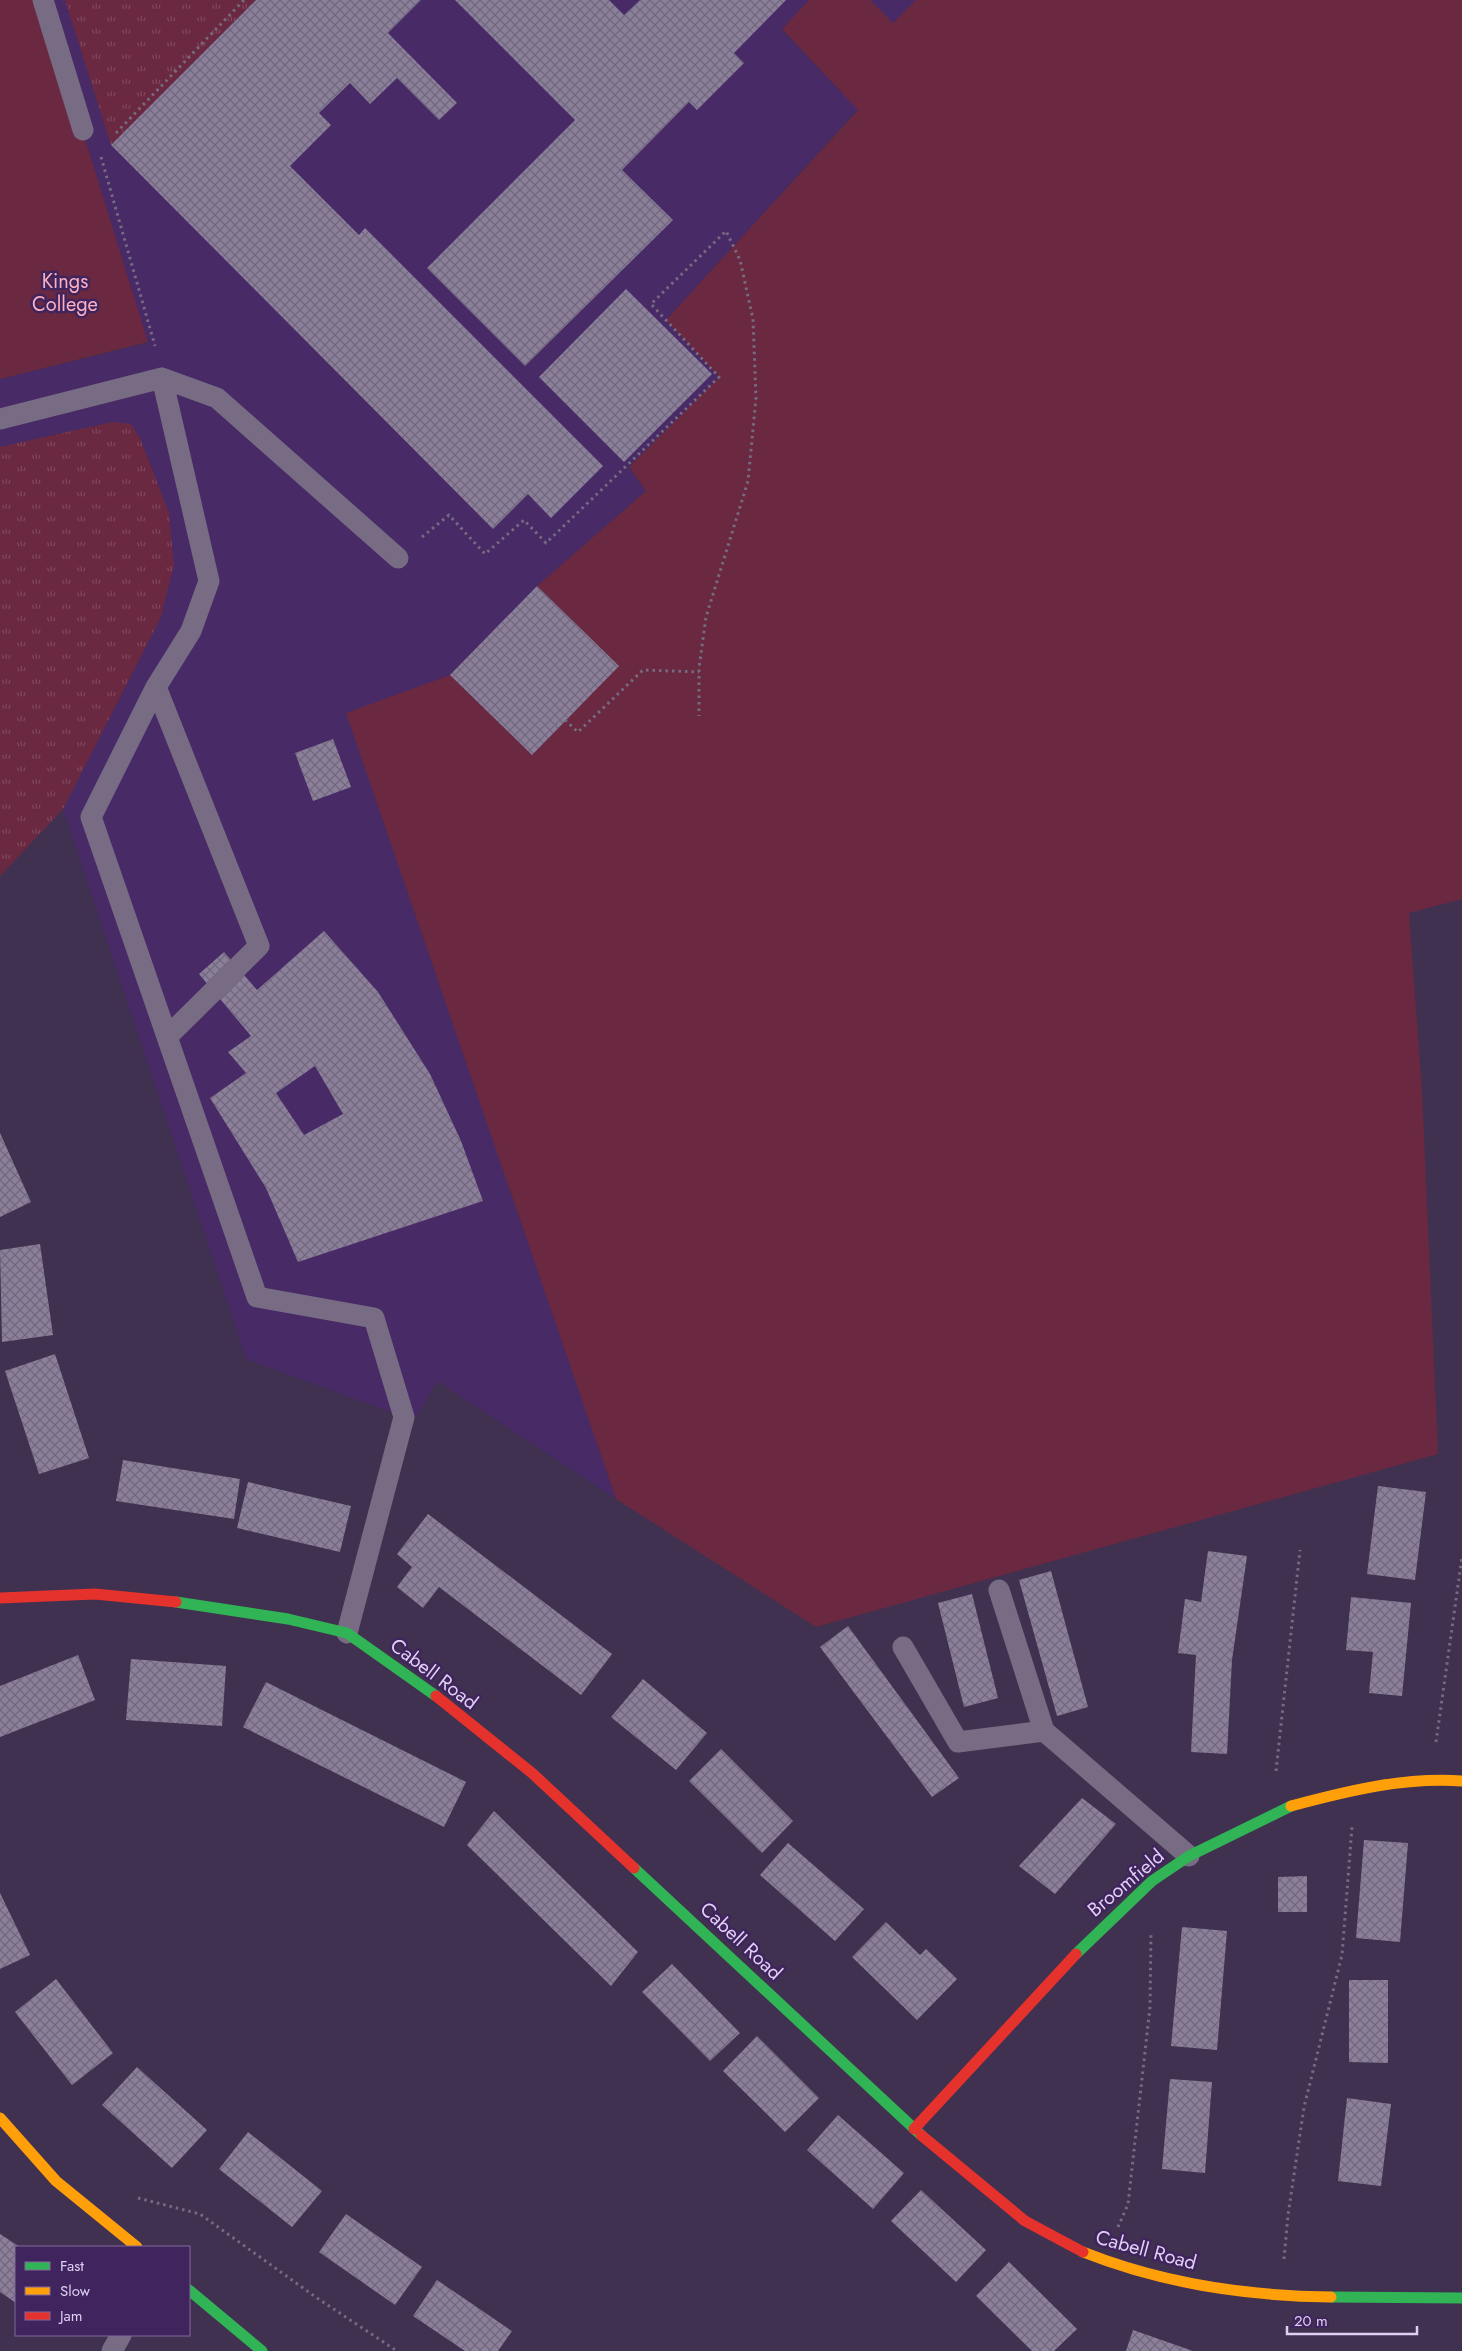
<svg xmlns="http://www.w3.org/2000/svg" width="1462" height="2351" font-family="Jost,sans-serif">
  <defs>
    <pattern id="grass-tufts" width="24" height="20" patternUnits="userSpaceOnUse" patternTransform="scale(1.25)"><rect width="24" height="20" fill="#6a2941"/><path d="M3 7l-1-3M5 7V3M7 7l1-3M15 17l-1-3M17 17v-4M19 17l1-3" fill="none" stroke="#7f475d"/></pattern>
    <pattern id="building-cross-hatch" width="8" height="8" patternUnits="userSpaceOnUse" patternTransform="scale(1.25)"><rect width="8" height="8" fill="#8b7f9a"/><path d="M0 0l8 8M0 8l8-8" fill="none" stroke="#72687e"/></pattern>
  </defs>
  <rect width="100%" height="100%" fill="#403150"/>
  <path fill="#472a66" d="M42,0H809L782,30L858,109L666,320L719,377L629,467L646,491L537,586L619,666L532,755L346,713L616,1499L437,1381L417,1416L404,1417L246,1359L63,809L161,617L112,422L0,447V379L148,343Z
    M870,0H916L893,23Z"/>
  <path fill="url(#grass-tufts)" d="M65,0H256L111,145Z
    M112,422L131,424L140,438L169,513L174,565L161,617L63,809L0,876V447Z"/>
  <path fill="#6a2941" d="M0,0H42L148,342L0,379Z
    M809,0H870L893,23L916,0H1462V899L1409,913L1422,1091L1438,1454L816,1627L616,1499L346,713L450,675L532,755L618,666L537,586L646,491L629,467L719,377L666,320L858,110L782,29Z"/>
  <path fill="url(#building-cross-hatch)" fill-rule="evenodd" d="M256,0H421L388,33L457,103L439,120L397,78L370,104L350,83L319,113L331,125L290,166L359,235L365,228L603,466L551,518L528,494L493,529L111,145Z
    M455,0H609L624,15L640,0H786L734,53L744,63L697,110L689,102L622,170L673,220L525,366L427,268L575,120Z
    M626,289L712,374L624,462L539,377Z
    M537,586L619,666L532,755L450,675Z
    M333,739L351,787L313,801L295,753Z
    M324,931L378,992L430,1074L461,1141L483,1201L298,1262L266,1188L210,1098L246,1073L228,1052L251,1036L199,974L224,952L257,990ZM315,1066L343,1114L304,1135L276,1093Z
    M0,1133L31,1202L0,1217Z
    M40,1244L53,1335L2,1342L0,1250Z
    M55,1354L89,1458L39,1474L5,1371Z
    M123,1460L240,1479L234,1519L116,1501Z
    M248,1482L351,1506L340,1552L237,1528Z
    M1378,1486L1426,1492L1415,1580L1367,1574Z
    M428,1514L612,1654L581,1695L439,1587L423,1608L397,1587L412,1567L397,1554Z
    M1208,1551L1247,1556L1232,1660L1227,1754L1191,1752L1196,1655L1178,1653L1185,1599L1201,1602Z
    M1051,1571L1088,1707L1057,1716L1019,1580Z
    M972,1594L998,1698L964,1707L938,1603Z
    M1351,1597L1411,1603L1402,1696L1369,1693L1373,1652L1346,1650Z
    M848,1626L959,1778L932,1797L820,1647Z
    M78,1655L95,1700L0,1737V1686Z
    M131,1659L226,1666L222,1726L126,1720Z
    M643,1679L707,1733L676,1770L611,1717Z
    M266,1682L466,1782L444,1827L243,1727Z
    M721,1749L793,1821L762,1853L689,1781Z
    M1082,1798L1116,1824L1055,1894L1019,1866Z
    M494,1811L638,1952L611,1986L467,1845Z
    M1364,1840L1408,1843L1400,1942L1356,1938Z
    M788,1843L864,1909L835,1941L760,1875Z
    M1307,1876V1912H1278V1877Z
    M0,1893L30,1955L0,1969Z
    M886,1922L920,1955L926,1949L957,1979L917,2020L852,1957Z
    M1182,1927L1227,1931L1217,2050L1171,2046Z
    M672,1964L740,2033L710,2061L642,1992Z
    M56,1979L113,2053L72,2085L15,2012Z
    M1349,1980H1388V2063L1349,2062Z
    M757,2036L819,2098L785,2132L723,2071Z
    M137,2067L207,2130L172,2168L102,2105Z
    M1170,2079L1212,2082L1205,2173L1162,2169Z
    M1347,2098L1391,2104L1381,2186L1338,2181Z
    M838,2115L904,2173L873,2209L807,2150Z
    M248,2132L322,2191L292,2227L219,2169Z
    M921,2190L986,2250L956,2282L891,2221Z
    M346,2214L422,2267L395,2305L319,2252Z
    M0,2234L20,2247H16V2303L0,2292Z
    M1009,2262L1077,2329L1054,2351H1032L976,2296Z
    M437,2280L512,2331L498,2351H465L413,2316Z
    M1133,2330L1193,2351H1126Z"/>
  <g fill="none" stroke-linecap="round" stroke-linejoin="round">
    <path stroke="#766b81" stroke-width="3" stroke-dasharray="2.5 4" stroke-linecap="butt" d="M116,133L244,0
      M101,157L155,346
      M422,537L449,515L485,554L524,520L546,543L719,377L651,304L726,231L740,260L753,319L756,398L748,481L706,617L699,668V716
      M565,720L578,732L643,670L699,672
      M1436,1742L1462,1557
      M1276,1771L1300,1550
      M138,2198L200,2214L317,2298L397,2351
      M1118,2227L1128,2204L1150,2007L1151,1934
      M1284,2259L1288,2215L1304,2107L1342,1955L1352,1827"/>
    <path stroke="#776c84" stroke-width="21" d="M43,0L83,130
      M162,378L217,398L398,558
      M0,419L162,378L209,581L191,631L156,687L91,817L257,1297L374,1318L404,1417L347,1633
      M156,687L259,946L167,1037
      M999,1590L1044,1731
      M903,1647L958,1742L1044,1731L1189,1856
      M112,2351L121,2335"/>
    <path stroke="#30b455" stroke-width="11" d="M176,1602L288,1619L347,1633L436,1696
      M634,1868L921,2135
      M1076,1954L1152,1881L1189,1856L1291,1806
      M189,2290L262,2351
      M1331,2297L1462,2298"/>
    <path stroke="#ff9f0a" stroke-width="11" d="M1291,1806C1347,1791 1403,1777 1462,1781
      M0,2118L56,2181L137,2247
      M1083,2252C1161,2283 1247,2296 1331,2297"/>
    <path stroke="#e5322d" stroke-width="11" d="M0,1598L95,1594L176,1602
      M436,1696L532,1773L634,1868
      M914,2129L1076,1954
      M921,2135L1025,2221L1083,2252"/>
  </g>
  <g text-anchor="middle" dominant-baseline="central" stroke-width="5" stroke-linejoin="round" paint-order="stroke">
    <g font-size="20" fill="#fdafc2" stroke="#40245d">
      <text x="65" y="281">Kings<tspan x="65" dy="23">College</tspan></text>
    </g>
    <g font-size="20" fill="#dfd0f3" stroke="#40245d">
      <text transform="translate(434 1674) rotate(37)">Cabell Road</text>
      <text transform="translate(1126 1883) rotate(-40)">Broomfield</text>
      <text transform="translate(741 1941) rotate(43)">Cabell Road</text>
      <text transform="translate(1146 2250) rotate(15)">Cabell Road</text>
    </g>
  </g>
  <rect x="15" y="2246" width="175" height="90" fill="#40245d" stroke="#806999"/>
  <rect x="25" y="2262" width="25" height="8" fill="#30b455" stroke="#806999"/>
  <text x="60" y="2271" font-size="15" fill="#dfd0f3">Fast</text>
  <rect x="25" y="2287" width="25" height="8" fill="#ff9f0a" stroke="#806999"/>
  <text x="60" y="2296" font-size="15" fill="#dfd0f3">Slow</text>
  <rect x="25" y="2312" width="25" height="8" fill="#e5322d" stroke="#806999"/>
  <text x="60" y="2321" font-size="15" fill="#dfd0f3">Jam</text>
  <path d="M1287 2326v8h130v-8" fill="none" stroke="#dfd0f3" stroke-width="2.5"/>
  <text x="1294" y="2326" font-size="15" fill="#dfd0f3" stroke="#40245d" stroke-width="4" paint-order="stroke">20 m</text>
</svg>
